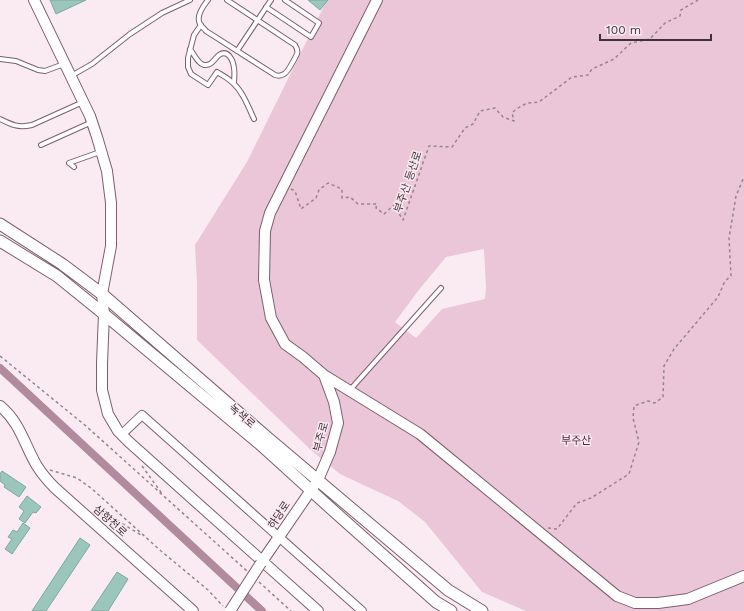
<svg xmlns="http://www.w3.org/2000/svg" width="744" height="611" font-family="'Work Sans','Noto Sans KR',sans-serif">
  <rect width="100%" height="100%" fill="#faebf2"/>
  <path fill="#ebc5d8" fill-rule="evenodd" d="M327,0H744V611H526L482,592L425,522L398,501L340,474L311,450L197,340V283L195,245L247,162ZM484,249L486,288L485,299L442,309L416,338L395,322L418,291L446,257Z"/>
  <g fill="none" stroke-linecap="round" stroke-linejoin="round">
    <path stroke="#b18a9e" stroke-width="8" d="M0,368L262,611"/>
  </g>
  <path fill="#9bc6bb" stroke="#7ea89d" d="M50,0H86L56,14Z
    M308,0H328L320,10Z
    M2,471L26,487L19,497L4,487L5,485L0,481V474Z
    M27,496L41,507L36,513L33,512L25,523L19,519L24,511L19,507Z
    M23,523L30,528L12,554L5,549L12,539L8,537L13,530L17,532Z
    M80,538L90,545L46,611H32Z
    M117,572L128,579L108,611H91Z"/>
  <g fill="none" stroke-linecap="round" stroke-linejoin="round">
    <defs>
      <path id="service" d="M208,0C204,5 197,14 199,21C199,25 204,28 206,31L275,75C278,76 281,76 284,74C288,72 295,58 297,54C298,51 297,48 295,45L227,0
        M266,7L311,37L319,23L285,0
        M201,25L194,35L188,58V67L191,74L208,85L217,72C222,75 228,78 233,83C243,92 248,106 254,119
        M190,49C194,54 198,64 204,65C212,66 214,59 219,55C228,49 233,60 234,68C235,73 234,79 234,84
        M237,51L271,0
        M0,59L16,61L38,70L45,71L64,64
        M71,76L92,64L130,34L162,13L190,0
        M0,119C12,125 18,128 32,125L83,102
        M41,145L92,122
        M74,167L69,163L100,152
        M349,391L441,288"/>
      <path id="minor" d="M122,434L142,415L362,611"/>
      <path id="tertiary" d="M34,0L90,116L97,137L107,171L111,203V246L102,294L104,314L102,363V390L108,414L118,431L129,442L318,611
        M377,0L284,185L270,213L265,231L264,280L271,318L285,344L303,357L324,375L420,434L617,596L635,603H658L688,599L744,576
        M0,406C20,422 25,446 37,466C42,474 48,481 55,488L193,611
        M261,563L318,480L330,452L338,423L334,402L324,375"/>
      <path id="secondary" d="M0,224L62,264L102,294L269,439L448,590L482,611
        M0,241L57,276L104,314L261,445L337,514L436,602L451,611"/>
    </defs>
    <use href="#service" stroke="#7e5e6e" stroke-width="6"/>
    <use href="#minor" stroke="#7e5e6e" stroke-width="10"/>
    <use href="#tertiary" stroke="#7e5e6e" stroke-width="12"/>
    <use href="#secondary" stroke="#7e5e6e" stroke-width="13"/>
    <path stroke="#95868d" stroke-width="1.5" stroke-dasharray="3 3" stroke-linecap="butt" d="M291,189L295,191L301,209L316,198L319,190L328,183L342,189V198L350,197L358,204H377L376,208L384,214L394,205L403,220L429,146L452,147L465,128L473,124L480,111L495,108L503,117L514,121L512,113L516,109L527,103L539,102L572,77L588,75L592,69L614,59L631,43L650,39L665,23L680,16L681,10L698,0
      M0,356L86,426L247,571
      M142,466L163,495
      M50,470L77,478L91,488L161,551L208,590L223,606
      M95,512L110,516L141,535
      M548,528L557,529L577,503L591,498L629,474L639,442L633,418L634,406L648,401L655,403L663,397L664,366L674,349L718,297L725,281L731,276L729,238L736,196L744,177
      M259,582L291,611"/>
    <use href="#service" stroke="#fff" stroke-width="4"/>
    <use href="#minor" stroke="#fff" stroke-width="8"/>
    <use href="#tertiary" stroke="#fff" stroke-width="10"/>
    <use href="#secondary" stroke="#fff" stroke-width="11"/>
    <defs>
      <path id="tertiary-bridge" d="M230,611L261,563"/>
    </defs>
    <use href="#tertiary-bridge" stroke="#7e5e6e" stroke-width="12" stroke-linecap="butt"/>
    <use href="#tertiary-bridge" stroke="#fff" stroke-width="10"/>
  </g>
  <g text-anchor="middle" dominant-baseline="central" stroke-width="3" stroke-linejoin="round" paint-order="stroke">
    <g font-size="11" fill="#403138" stroke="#faebf2">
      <text transform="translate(408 182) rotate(-71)">부주산 등산로</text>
      <text transform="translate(242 416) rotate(41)">녹색로</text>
      <text transform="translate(321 437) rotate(-75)">부주로</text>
      <text transform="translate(279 515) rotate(-56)">하당로</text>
      <text transform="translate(110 521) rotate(42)">삼향천로</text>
    </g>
    <g font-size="11" fill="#582442" stroke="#faebf2">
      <text x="576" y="440">부주산</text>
    </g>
  </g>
  <path d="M600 34v6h111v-6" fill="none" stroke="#403138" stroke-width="2"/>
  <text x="606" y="34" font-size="12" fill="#403138" stroke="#faebf2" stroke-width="3" paint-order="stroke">100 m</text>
</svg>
